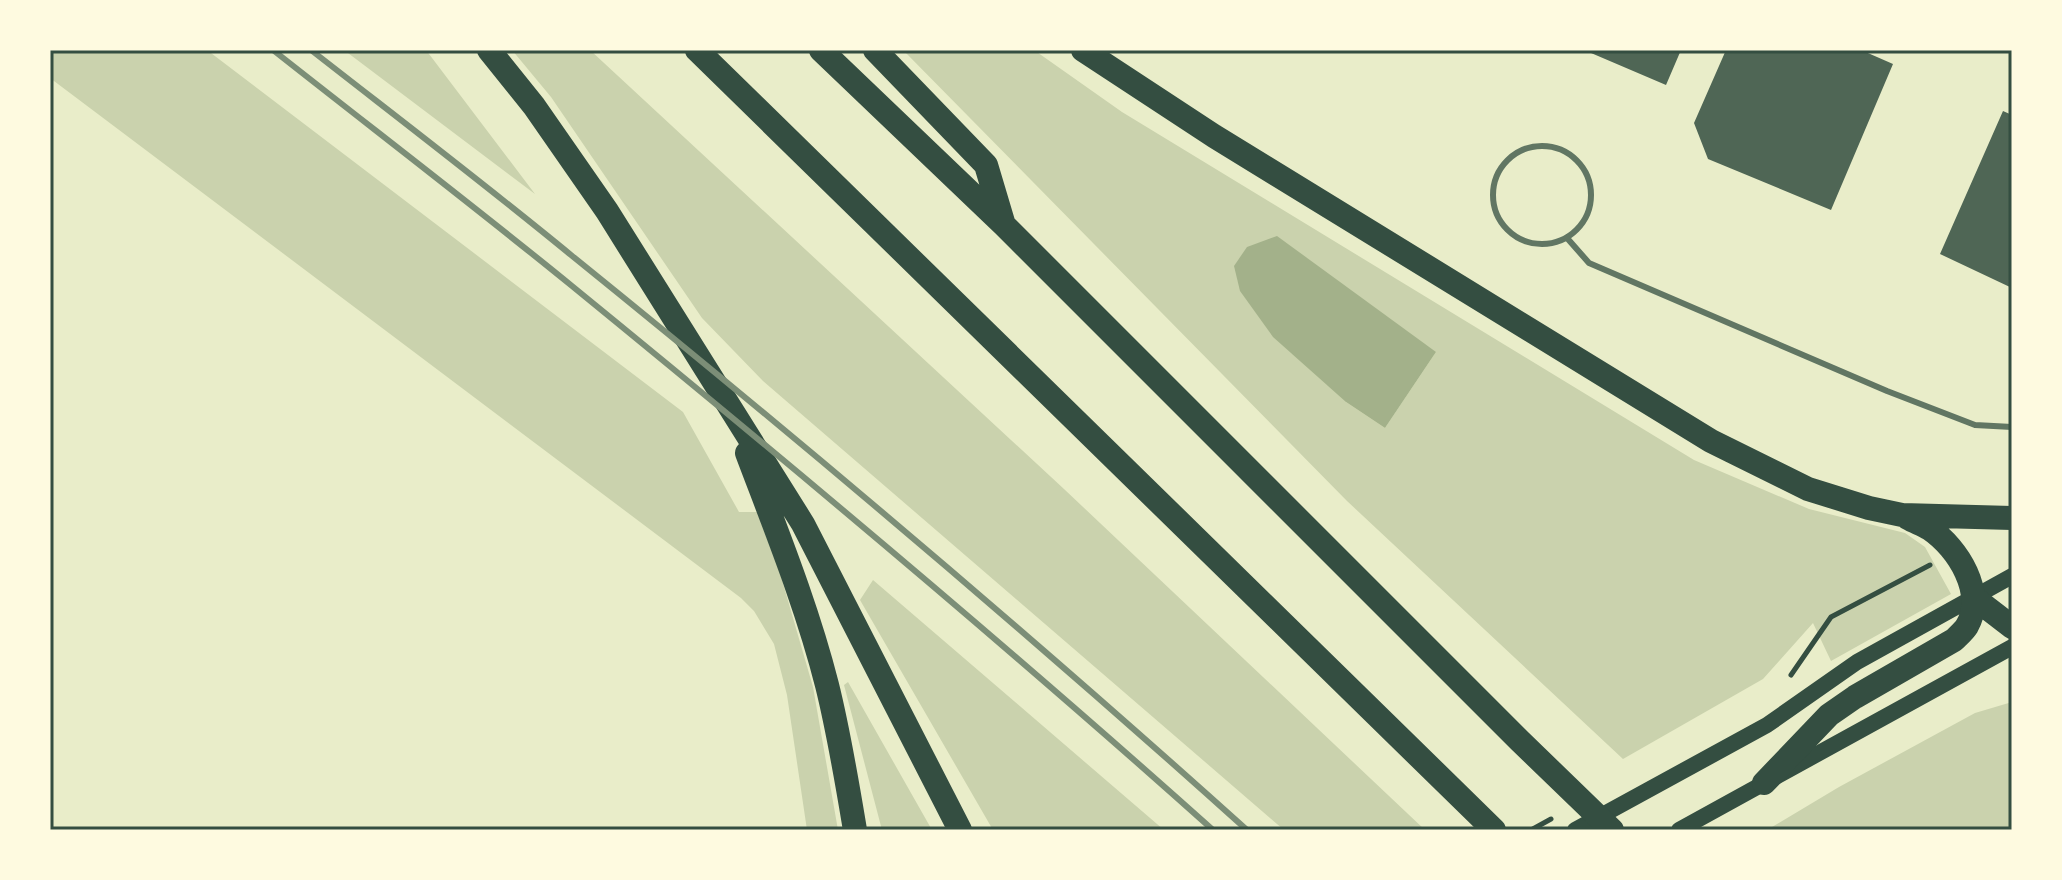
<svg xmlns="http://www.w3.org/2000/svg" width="2062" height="880" font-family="Cabin,sans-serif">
  <rect width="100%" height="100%" fill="#e9edc9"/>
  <path fill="#cad2ad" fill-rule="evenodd" d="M50,50H207L683,412L739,512H757L780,573L813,687L838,830H807L787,695L774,644L754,611L741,598L50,78Z
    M344,50H426L535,194Z
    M512,50H590L1064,489L1425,830H1284L763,381L702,318L551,97Z
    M903,50H1034L1122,112L1694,460L1809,509L1905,533L1925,547L1951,594L1831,661L1813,623L1763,679L1623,759L1347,501ZM1436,352L1385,428L1346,402Z
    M873,580L1164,830H993L860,600Z
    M848,682L932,830H882L844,685Z
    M2012,702V830H1767L1839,787L1975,713Z"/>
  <path fill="#a3b18a" d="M1277,236L1436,352L1385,428L1346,402L1273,337L1240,291L1234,266L1247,247Z"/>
  <path fill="#4f6655" d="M1584,50H1681L1666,85Z
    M1726,50H1861L1893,64L1831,210L1708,159L1694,123Z
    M2003,111L2012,115V288L1940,254Z"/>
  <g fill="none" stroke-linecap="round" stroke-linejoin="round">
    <path stroke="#344e41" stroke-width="5" d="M1791,675L1831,617L1930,565
      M1531,830L1551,819"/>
    <path stroke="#617663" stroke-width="6" d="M1493 195a49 49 0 1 1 98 0a49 49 0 1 1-98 0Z
      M1567,238L1589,263L1887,391L1975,425L2012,427"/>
    <path stroke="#344e41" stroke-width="16" d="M1575,830L1767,725L1857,662L2012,576
      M1679,830L2012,647"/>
    <path stroke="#344e41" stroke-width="24" d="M489,50L534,106L607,211L803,524L960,830
      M697,50L1494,830
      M821,50L1003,224L1520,741L1612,830
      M875,50L986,165L1003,222
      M1083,50L1214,136L1711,441L1808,489L1869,508L1902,515L2012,518
      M747,453C776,530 807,606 827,685C839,733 847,782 855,830
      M1973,597L2012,627
      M1764,783L1829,715L1855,697L1954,640C1958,636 1964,631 1967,626C1986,593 1958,548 1930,529C1924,525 1915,522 1908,518"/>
    <path stroke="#7c8e77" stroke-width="6" d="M273,50C373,129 474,206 572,286C789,463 1004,643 1213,830
      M311,50C398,118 486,185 571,255C801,441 1027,632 1247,830"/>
  </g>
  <rect width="2062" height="880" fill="none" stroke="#fefae0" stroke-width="104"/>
  <rect x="52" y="52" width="1958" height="776" fill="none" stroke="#344e41" stroke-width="3"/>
</svg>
